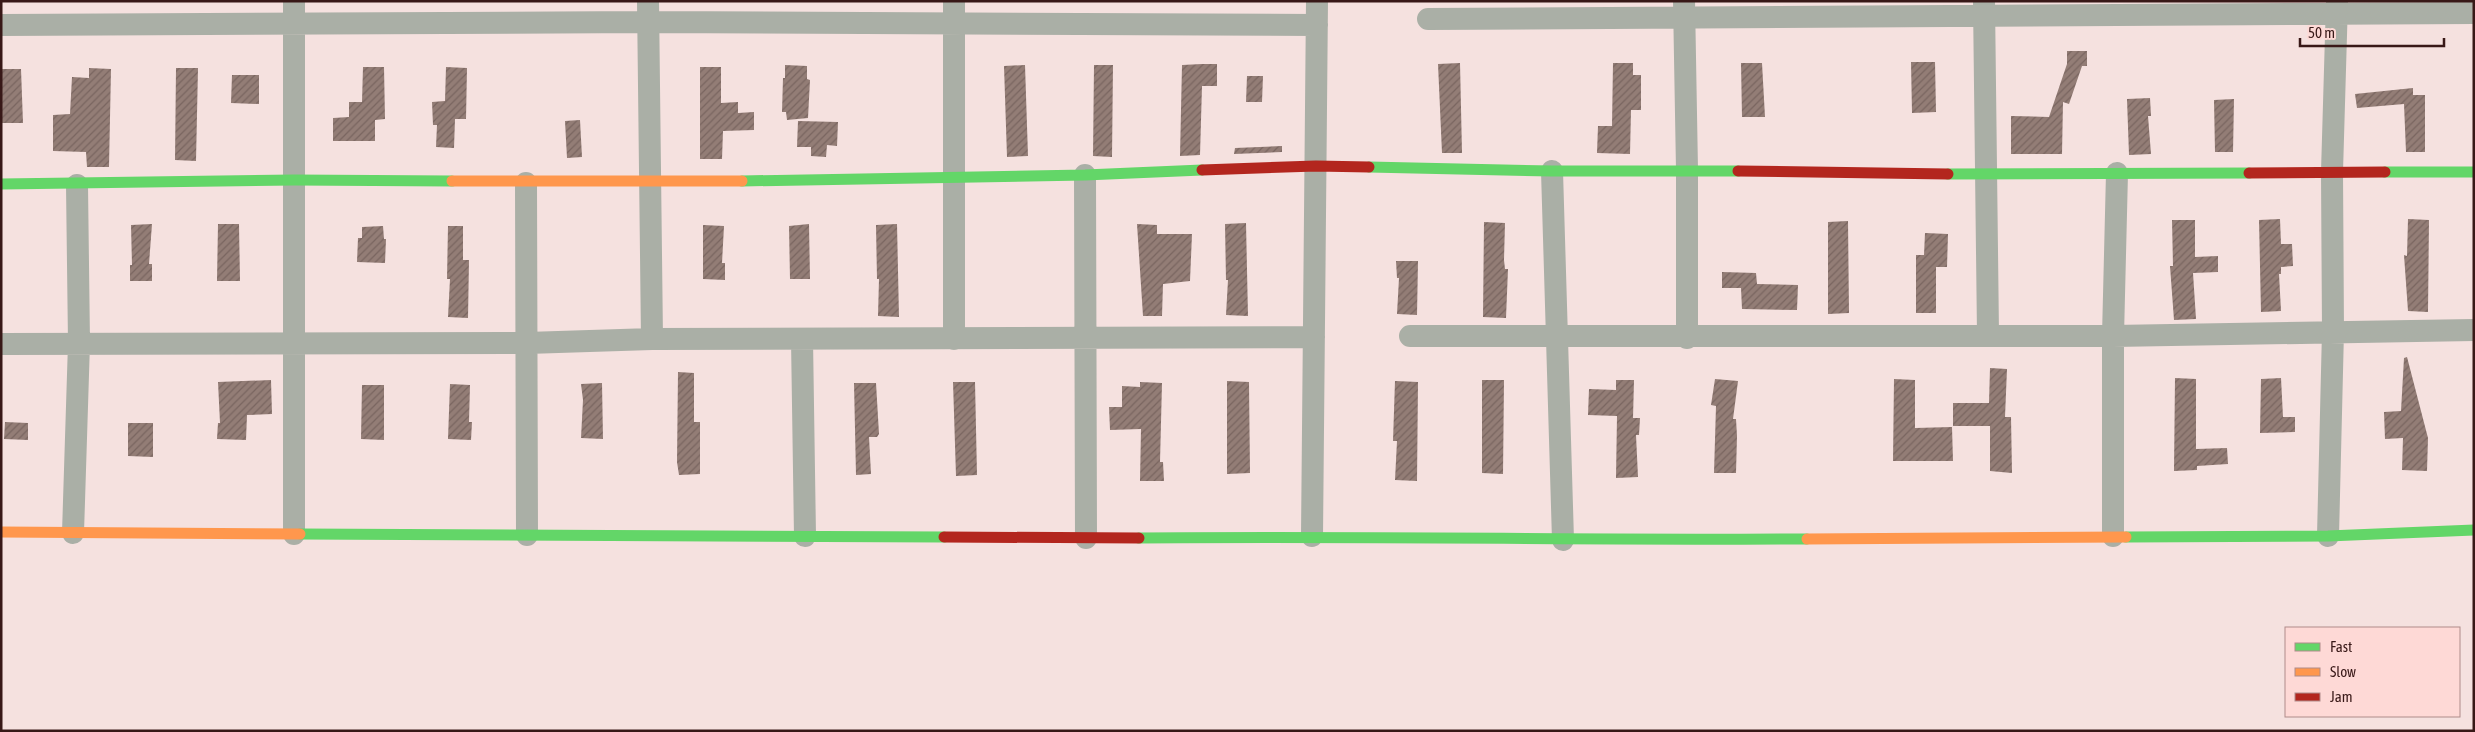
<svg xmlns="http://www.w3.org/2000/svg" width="2475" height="732" font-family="'Asap Condensed',sans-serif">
  <defs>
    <pattern id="building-hatch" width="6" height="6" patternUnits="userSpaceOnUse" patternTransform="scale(1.25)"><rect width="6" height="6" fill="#937d76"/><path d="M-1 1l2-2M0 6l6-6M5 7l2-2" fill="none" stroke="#796560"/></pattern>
  </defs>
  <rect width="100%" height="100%" fill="#f5e1df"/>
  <path fill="url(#building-hatch)" d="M2067,51H2087V66H2082L2069,104L2063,102L2062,154H2011V116L2049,117L2067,64Z
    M1911,62H1935L1936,112L1912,113Z
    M1460,63L1462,153H1442L1438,64Z
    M1613,63H1633V75H1641V110H1631L1630,154L1597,153L1598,126H1612Z
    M1741,63H1762L1765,117H1742Z
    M1202,64H1217V86H1202L1200,155L1180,156L1182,65Z
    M785,65L807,66V79L810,80L808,118L787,120L786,112H782L783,78H785Z
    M1025,65L1028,156L1007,157L1004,66Z
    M1094,65H1113L1112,157L1093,156Z
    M363,67H384L385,119L375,120V141H333V118L349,117V102H362Z
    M446,67L467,68L466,119H455L454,148L436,147L437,125H433L432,102L445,101Z
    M700,67H721V103L738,102V113L754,112V130L723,131L722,159H700Z
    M89,68L111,69L109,167H87L86,152L53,151V115L70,114L72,77L89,78Z
    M176,68H198L196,161L175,160Z
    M1,69H21L23,123H1Z
    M232,75H259V104L231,103Z
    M1247,76H1263L1262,102H1246Z
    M2413,88V95H2425V152H2406L2404,104L2357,108L2355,94Z
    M2150,98L2151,116H2148L2151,154L2129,155L2127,99Z
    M2234,99L2233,152H2215L2214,100Z
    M580,120L582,157L567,158L565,121Z
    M798,121L838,122L837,146L827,145L826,157L811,156V147H797Z
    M1282,146V152L1234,154L1235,148Z
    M2280,219L2281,244H2292L2293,266L2281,267V274H2279L2281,311L2261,312L2259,220Z
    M2408,219L2429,220L2428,312L2408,311L2404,255L2407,256Z
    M2172,220H2195V257L2218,256V272L2193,273L2196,319L2174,320L2170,266H2173Z
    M1848,221L1849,313L1828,314V222Z
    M1484,222L1505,223L1504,260L1505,269H1508L1506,318L1483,317Z
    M1246,223L1248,316L1226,315L1228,280H1226L1225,224Z
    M152,224L149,264H152V281H130V265H132L131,225Z
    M218,224H239L240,281H217Z
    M809,224L810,279H790L789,226Z
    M897,224L899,317L878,316L879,279H877L876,225Z
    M1137,224L1157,225V234H1192L1190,281L1163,284L1162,316H1143Z
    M703,225L724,226L722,263H725V280L703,279Z
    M383,226L384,239H386L385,263L357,262L358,238H362V227Z
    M448,226H463V260H469L468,318L448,317L450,279H447Z
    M1925,233L1948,234L1947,267H1936V313H1916V255H1924Z
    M1396,261H1418L1417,315L1397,314L1399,278H1397Z
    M1722,272L1756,273L1757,284L1798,285L1797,310L1742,309L1741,288H1722Z
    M2407,357L2428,438L2427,471L2402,470L2403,438L2385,439L2384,412L2401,411L2404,358Z
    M1990,368L2007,369L2005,417H2011L2012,473L1990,471V426H1953V403H1989Z
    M678,372L694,373V422H700V474L679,475L677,462Z
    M2175,378L2196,379V449L2227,448L2228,464L2197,466V470L2174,471Z
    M2281,378L2283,417H2295V432L2260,433L2261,379Z
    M1715,379L1738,381L1733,419H1736L1737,436L1736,473H1714L1716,406L1711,405Z
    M1894,379L1915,380V428L1952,427L1953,461H1893Z
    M271,380L272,414L247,415L246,440L217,439L218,423H220L218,382Z
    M1482,380H1504L1503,474L1482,473Z
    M1616,380H1634L1633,418H1640L1639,435H1636L1638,477L1616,478L1617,416L1588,415L1589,389L1616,390Z
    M1227,381L1249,382L1250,473L1227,474Z
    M1395,381L1418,382L1417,481L1395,480L1397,441H1393Z
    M953,382H975L977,475L956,476Z
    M1140,382L1162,383L1160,462H1163L1164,481H1140L1141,429L1110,430L1109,407H1122V386L1140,387Z
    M602,383L603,439L581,438L583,400L581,384Z
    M854,383H876L879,434L877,437H869L871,474L856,475Z
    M450,384L470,385L469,422H472L471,440L448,439Z
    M362,385H384V440L361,439Z
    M5,422L28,423V440L4,439Z
    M128,423H153V457L128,456Z"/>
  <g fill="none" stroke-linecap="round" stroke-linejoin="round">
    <path stroke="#aaafa6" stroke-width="22" d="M294,1V534
      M648,1L652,339
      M1684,1L1687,170V338
      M1984,2L1988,334
      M1428,19L2474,13
      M1,25L648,22L1317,25
      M1552,171L1563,540
      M1085,175L1086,538
      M526,183L527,535
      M1410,336H2113L2474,330
      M802,339L805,536
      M954,339V1
      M1,344L527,343L652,339L1314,337
      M73,533L79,343L77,185
      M1312,536L1317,1
      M2113,536V336L2117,173
      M2328,536L2333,331L2332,172L2337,1"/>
    <path stroke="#63d668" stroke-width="11" d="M1369,167L1552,171H1738
      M2385,172H2474
      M1948,174L2249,173
      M742,181L1085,175L1202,170
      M1,184L294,180L452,181
      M300,534L944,537
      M2126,537L2328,536L2474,530
      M1139,538C1362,536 1584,540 1807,539"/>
    <path stroke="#ff974d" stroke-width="11" d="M452,181H742
      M1,532L300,534
      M1807,539L2126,537"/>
    <path stroke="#b3261e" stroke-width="11" d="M1202,170L1316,166L1369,167
      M1738,171L1948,174
      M2249,173L2385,172
      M944,537L1139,538"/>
  </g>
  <rect width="2475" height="732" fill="none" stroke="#381817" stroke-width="5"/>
  <rect x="2285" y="627" width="175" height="90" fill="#fed9d6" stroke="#af8c8a"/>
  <rect x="2295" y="643" width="25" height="8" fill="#63d668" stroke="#af8c8a"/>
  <text x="2330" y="652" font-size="15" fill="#381817">Fast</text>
  <rect x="2295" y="668" width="25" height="8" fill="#ff974d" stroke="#af8c8a"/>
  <text x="2330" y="677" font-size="15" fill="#381817">Slow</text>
  <rect x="2295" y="693" width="25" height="8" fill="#b3261e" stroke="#af8c8a"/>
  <text x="2330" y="702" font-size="15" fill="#381817">Jam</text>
  <path d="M2300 38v8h144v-8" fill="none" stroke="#381817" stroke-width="2.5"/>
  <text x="2308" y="38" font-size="15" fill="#381817" stroke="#fed9d6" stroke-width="4" paint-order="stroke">50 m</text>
</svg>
